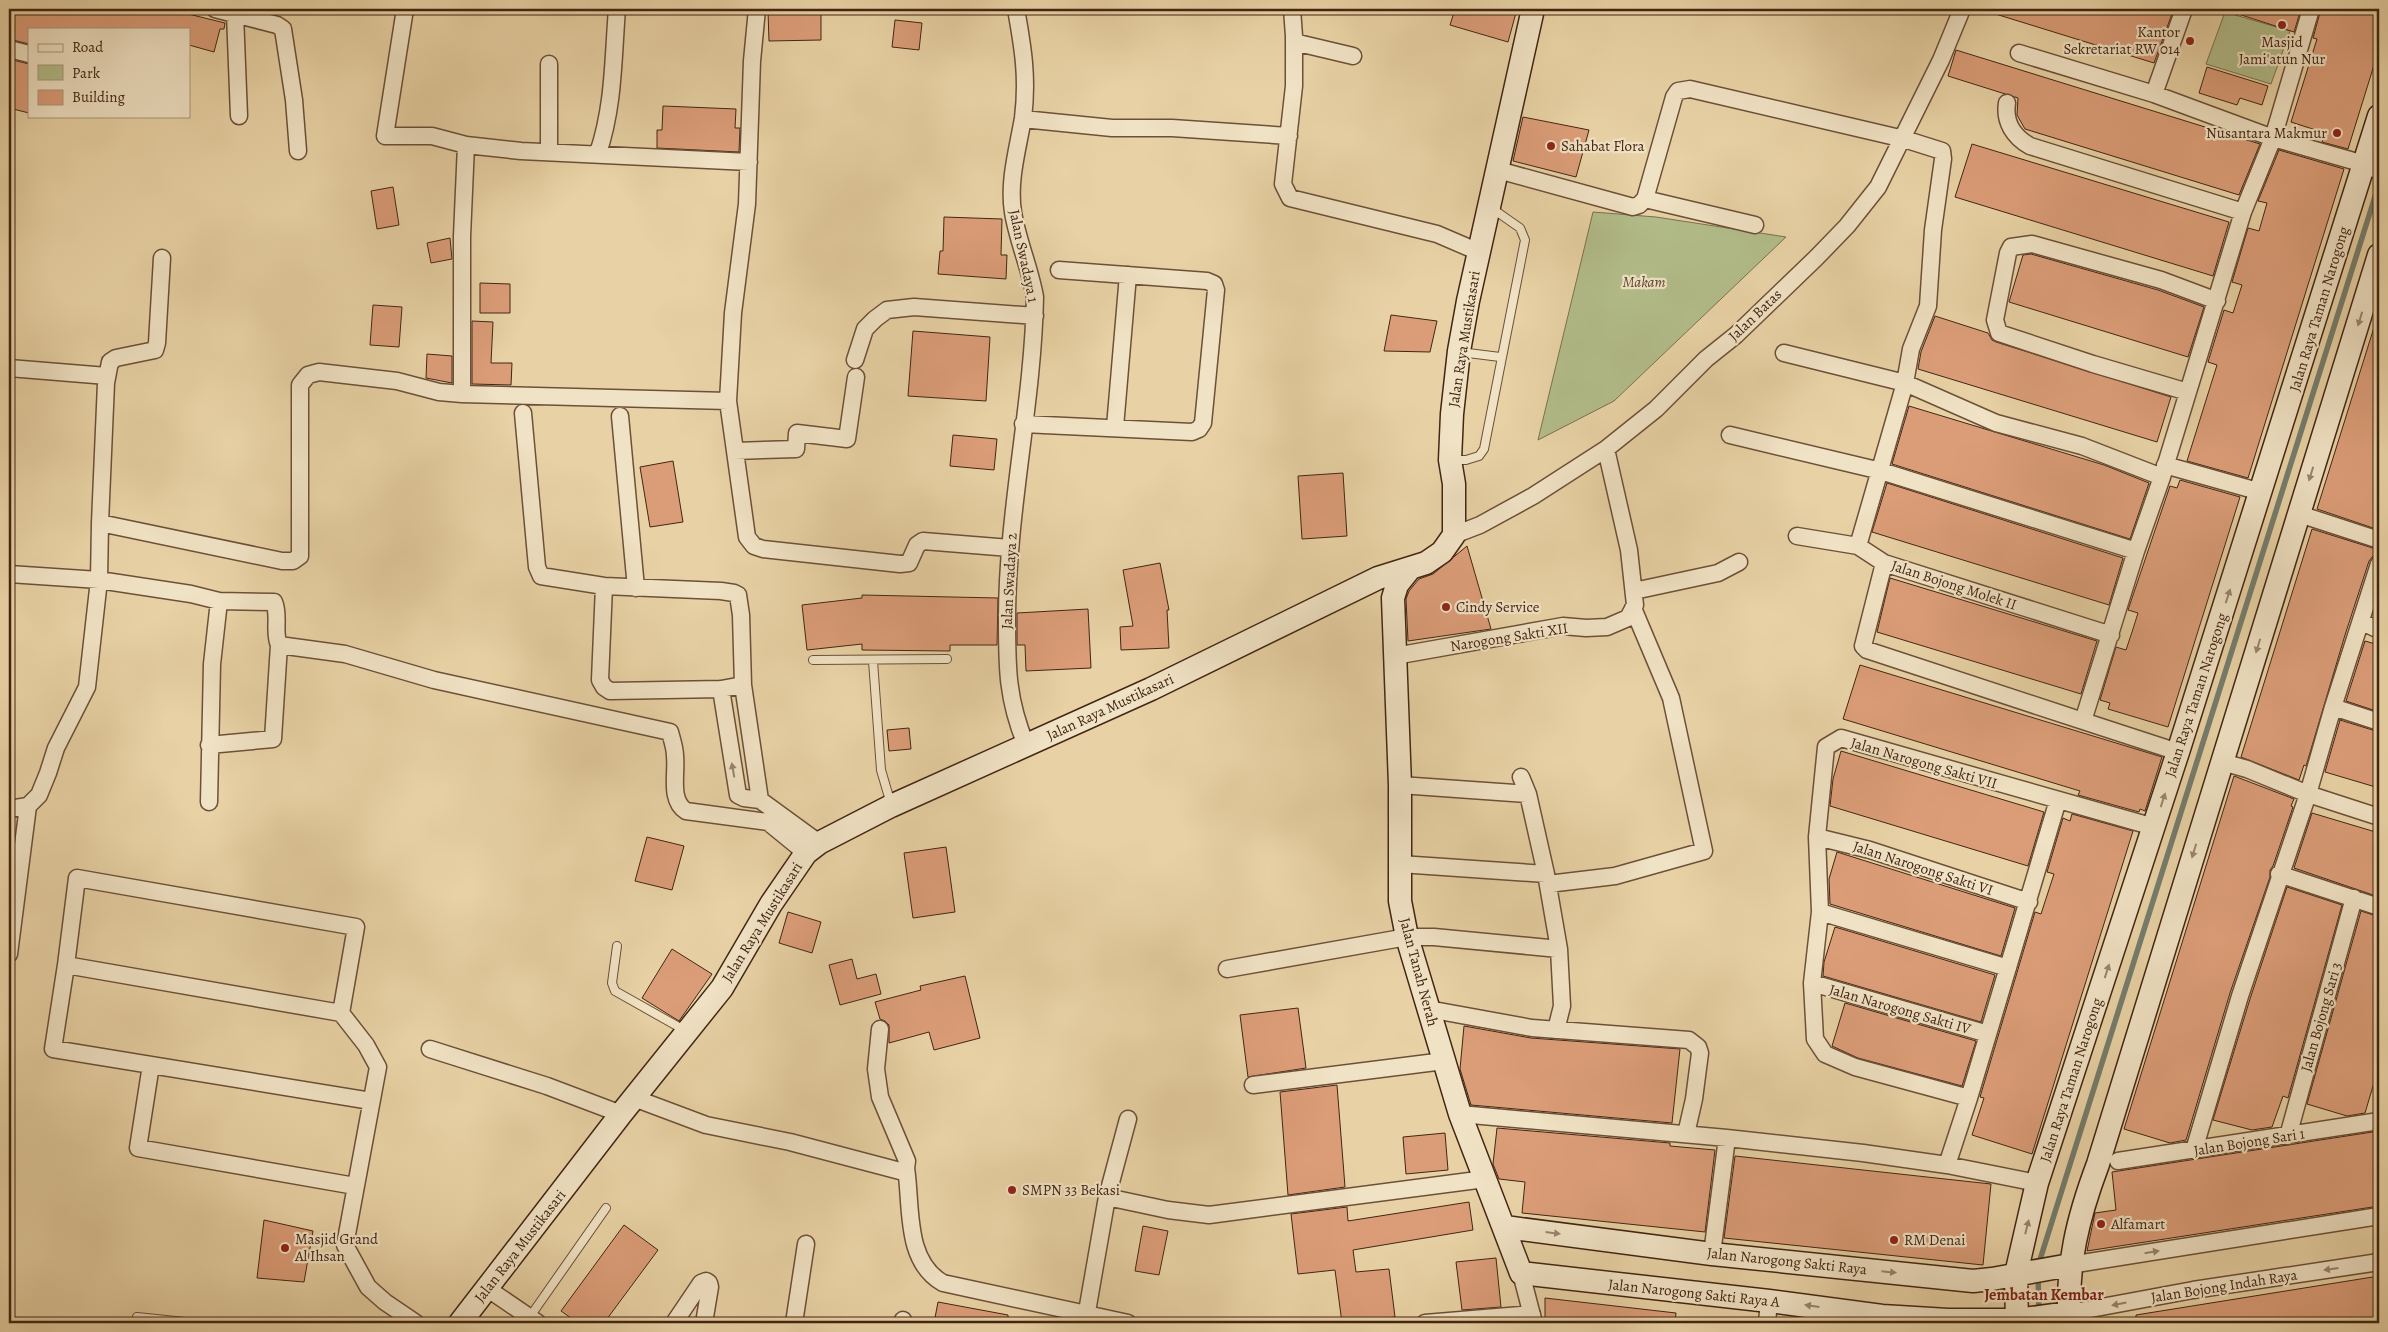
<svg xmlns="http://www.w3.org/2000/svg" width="2388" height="1332" font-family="Alegreya,serif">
  <rect width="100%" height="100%" fill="#e8d2a5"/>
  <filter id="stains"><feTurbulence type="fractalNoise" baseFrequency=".004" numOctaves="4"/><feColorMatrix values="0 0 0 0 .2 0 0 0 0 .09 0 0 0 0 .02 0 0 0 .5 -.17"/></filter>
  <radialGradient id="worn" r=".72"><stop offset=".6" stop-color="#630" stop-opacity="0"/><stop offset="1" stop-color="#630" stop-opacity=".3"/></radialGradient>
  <path fill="#b2bd8a" stroke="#7a714f" d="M2225,12L2290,31L2271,84L2206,64Z
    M1593,212L1656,217L1786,237L1614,401L1538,440Z"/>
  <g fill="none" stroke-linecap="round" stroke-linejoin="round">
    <path stroke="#757d6d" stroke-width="5.5" d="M2038,1266L2379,184
      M2038,1275L2039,1311"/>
  </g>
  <path fill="#db9d78" stroke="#422514" d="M9,9H168L225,23L224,29H220L214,52L189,45V29H29V44L9,39Z
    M1455,9H1517L1508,42L1450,25Z
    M1989,9H2167L2173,11L2154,63L1989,12Z
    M2232,9H2301L2294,32L2232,12Z
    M2321,9H2379V49L2348,149L2322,142L2325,133L2291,122L2317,39L2313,38Z
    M821,11V40L769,41L768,12Z
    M895,20L922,23L919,50L892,47Z
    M1956,50L2260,144L2239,195L2025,129L2017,115L2018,98L1948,76Z
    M9,59L29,64V113L9,108Z
    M2207,67L2268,86L2262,105L2240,98L2237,105L2199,93Z
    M663,106L736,109L735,128H740L739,152L657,148V130H662Z
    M1523,117L1589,130L1576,177L1513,161Z
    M1972,144L2229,222L2213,276L1955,197Z
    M2279,150L2344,169L2248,478L2187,461L2217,365L2208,362L2224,310L2233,313L2242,285L2232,282L2248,228L2259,231L2267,203L2258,201Z
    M393,187L399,225L377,229L371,191Z
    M944,217L1002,219L1001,255H1007L1006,279L938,274L940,251H943Z
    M450,238L452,259L431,263L427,243Z
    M2031,254L2158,290L2204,307L2188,357L2009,302L2023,255Z
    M480,283L510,284V313H480Z
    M373,305L402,307L399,347L370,345Z
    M1391,315L1437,321L1430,352L1384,351Z
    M1935,316L1988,333L1992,340L1996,342L2171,397L2157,442L1918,369L1921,352Z
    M472,321L493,322L491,363H512L511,385L472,384Z
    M2376,321L2379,322V530L2317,509Z
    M913,331L990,337L986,401L908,396Z
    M427,354L452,356V383L426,378Z
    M1909,406L2104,465L2149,483L2130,539L1892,464Z
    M953,435L997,439L994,470L950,466Z
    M673,461L683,522L650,527L640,467Z
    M1343,473L1347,536L1302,539L1298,476Z
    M2180,480L2240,497L2168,727L2108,709L2110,703L2100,700L2116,647L2126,650L2132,632L2138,613L2128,610L2170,486L2177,488Z
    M1887,483L2123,558L2109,605L1872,532Z
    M2312,529L2379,550V554L2373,556L2369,561L2345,635L2306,766L2304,765L2299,780L2241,757Z
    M1467,546L1491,629L1408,641L1406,599L1409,591L1419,579L1433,574Z
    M1160,563L1169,610H1167L1169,648L1121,650L1120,627L1133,626L1123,570Z
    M1890,578L2097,641L2081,694L1877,632Z
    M862,595L998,598L997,645H950V651L862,650V644L807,650L802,605L862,598Z
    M1088,609L1091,668L1026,671L1025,645H1017V613Z
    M2365,641L2379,645V712L2346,701Z
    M1860,665L2162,757L2145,811L2140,809L2139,812L2078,795L2080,791L1843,719Z
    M2340,720L2379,732V788L2325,772Z
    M909,728L911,749L889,751L887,730Z
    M1841,751L2044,812L2028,866L1830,806L1833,779Z
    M2234,776L2294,799L2291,806L2293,807L2273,866L2270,870V877L2230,993L2186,1140L2170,1143L2124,1129Z
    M2312,813L2379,833V897L2294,868Z
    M2072,814L2133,831L2032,1154L1972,1135L1984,1098L1980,1097L2035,912L2041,914L2054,874L2047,872L2063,818L2070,821Z
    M647,837L684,846L672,890L635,881Z
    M946,847L955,912L913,918L904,853Z
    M1837,852L2015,908L2001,956L1830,904L1829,879Z
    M2287,887L2342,905L2288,1098L2283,1096L2272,1127L2252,1130L2213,1120L2250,999Z
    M2361,911L2379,917V1066L2365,1113L2347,1116L2307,1104Z
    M788,912L821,922L812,953L779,943Z
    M1835,927L1995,975L1981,1022L1823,976L1824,962Z
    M672,949L712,974L679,1021L642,998Z
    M852,959L857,979L876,974L881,994L840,1005L829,965Z
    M965,976L980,1038L934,1050L929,1032L889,1043V1025L885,1021L880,1019L875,1002L921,990L920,986Z
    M1845,1003L1976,1041L1962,1086L1858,1058L1832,1046Z
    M1298,1008L1306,1068L1248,1077L1240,1015Z
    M1464,1026L1531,1038L1680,1049L1672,1123L1471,1105L1460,1069Z
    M1337,1085L1345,1187L1288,1195L1280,1092Z
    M1497,1128L1670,1143V1146L1715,1150L1705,1232L1522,1213L1525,1182L1499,1179L1493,1164Z
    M2379,1131V1206L2087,1251L2095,1213L2116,1210L2112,1172Z
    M1445,1133L1448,1170L1406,1174L1403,1137Z
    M1735,1156L1991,1184L1983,1265L1724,1238Z
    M1469,1202L1473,1230L1353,1250L1356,1272L1389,1269L1395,1317L1342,1323L1335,1270L1298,1274L1291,1214L1347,1207L1348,1221Z
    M264,1220L313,1231L304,1282L257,1278Z
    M624,1225L658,1250L604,1323H578L561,1311Z
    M1143,1226L1168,1231L1159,1275L1135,1271Z
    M1496,1258L1501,1307L1462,1310L1456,1262Z
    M2379,1276V1323H2136V1315Z
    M1545,1298L1676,1313L1675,1323H1545Z
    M938,1302L1008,1315V1323H934Z"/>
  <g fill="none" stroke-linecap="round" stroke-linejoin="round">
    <defs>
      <path id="lane" d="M1460,352L1500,357
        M1452,460H1466L1479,456L1484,449L1525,240L1520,228L1490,207
        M813,660L947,659
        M873,661L881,770L891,804
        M617,946L612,983L615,991L686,1031
        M137,1317L195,1323
        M529,1318L606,1208"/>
      <path id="street" d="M215,9L277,25L283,29L294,100L298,151
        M405,9L385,136H432L466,145L521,151L749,162
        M757,9L752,61L747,204L733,313L728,401L747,537L754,546L763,549L900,564L909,563L917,545L923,541L1010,548
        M1016,9C1023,48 1028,78 1023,118C1018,148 1008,181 1013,212C1017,239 1030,268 1035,297C1033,404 1007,511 1007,619C1007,668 1007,699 1026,745
        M1292,9L1294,36V86L1283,184L1290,198L1437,234L1479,252
        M2311,9L2273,138L2364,164L2379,171
        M235,14L239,116
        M1294,42L1353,56
        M9,49L29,54
        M2019,53L2154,94
        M549,64V152
        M2007,103C2004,122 2014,137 2030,146L2243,212
        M1023,119L1112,128H1172L1289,136
        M598,153C614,106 613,58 617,9
        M1498,170L1633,207L1639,205L1645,199L1674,97L1678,91L1690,89L1904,139L1942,151L1943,159L1933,230L1928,306L1911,349L1905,383L1858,546
        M1645,199L1755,225
        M1784,353L1905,383L1996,423L2082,446L2162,477
        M855,360L865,329L875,319L887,310L914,307L1035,316
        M9,368L107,376
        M2188,392L2093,364L1999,333L1995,320L2008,253L2011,247L2032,244L2161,280L2217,301
        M462,394V236L466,145
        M523,413L537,567L541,576L604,586L721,591L734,593L738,595L741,615L743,685L760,800
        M620,416L636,588
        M1023,424L1192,432L1199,429L1203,423L1216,290L1214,284L1207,281L1059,270
        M1115,427L1128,275
        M1730,435L1881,471L2136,551
        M735,451L796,449L797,433L847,439L856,377
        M2165,465L2261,492
        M2299,514L2379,540
        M100,523L106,383L110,362L116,358L155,350L157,343L162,258
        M1454,535L1480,525L1533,496L1606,449L1656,409L1706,359L1736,335L1816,258L1847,226L1878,187L1941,60L1962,9
        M1797,536L1858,546L1884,563L2111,635
        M1884,563L1863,646L1867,650L2083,721L2136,551L2162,477L2243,212L2273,138L2154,94L2184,9
        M9,574L99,580L191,594L219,601L274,602C280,616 273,632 279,645L345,654L434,680L670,732C672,740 675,748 675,756C677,774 669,800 686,811L768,822L806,853
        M604,586L600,680L604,687L610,691L721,689L743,685
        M1634,591L1718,573L1739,562
        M2362,622L2379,630
        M1395,656L1563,626L1586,628L1607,627L1628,618L1635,605L1629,550L1606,449
        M721,689L738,795L744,798L760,800L819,843
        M2333,707L2379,722
        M2083,721L2178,752
        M209,745L273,739L279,645
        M2222,762L2247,769L2308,794L2379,817
        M1521,777L1528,794L1546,874L1559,949L1562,1006L1556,1030
        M1400,785L1528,794
        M209,802L212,664L219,601
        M9,809L28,806L39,795L48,773L56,748L87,687L99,580L100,523L282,561H293L300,556V385L308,375L319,372L397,381L439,392L462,394L728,401
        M1817,837L1870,850L2029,902
        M1400,864L1546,874
        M2279,874L2379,907
        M1548,884L1615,876L1704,851L1671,698L1633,608
        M1820,912L2008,968
        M9,954L28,806
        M66,965L53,1049L371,1101
        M1227,969L1407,937H1434L1559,949
        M1812,983L1988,1034
        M1428,1009L1532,1028L1689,1040L1698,1047L1700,1053L1694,1099L1686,1134
        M341,1013L356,927L77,878L66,965L341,1013L366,1045L378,1067L345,1245L368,1287L385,1302L416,1323
        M430,1049L547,1086L621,1114
        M151,1065L138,1148L355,1186
        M1253,1085L1444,1061
        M634,1098L706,1125L790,1142L900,1171L906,1168L907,1161L880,1097L876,1069L880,1029
        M1969,1098L1855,1067L1825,1054L1815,1039L1812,983L1820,912L1817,837L1826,747L1841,738L2154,827
        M1460,1114L1727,1138L1863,1153L1947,1165L2037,1183
        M2288,1136L2354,898
        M2194,1150L2240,996L2308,794L2333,707L2379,564
        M2118,1161L2379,1121
        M1947,1165L1969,1098L2058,800
        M906,1168C912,1206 904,1261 943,1283L1128,1323
        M1107,1197L1168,1210L1209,1215L1485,1179
        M1712,1254L1727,1138
        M2070,1265L2379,1216
        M1521,1273L1534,1323
        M488,1289L538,1323
        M2069,1313L2193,1290L2379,1262
        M674,1323L701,1283L706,1281L709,1283L710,1287L704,1323
        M794,1323L806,1244
        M902,1323L903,1320
        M1085,1323L1107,1197L1128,1119
        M1425,1323L1532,1314
        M1767,1323L1769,1301"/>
      <path id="secondary" d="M1409,570L1397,585L1393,598L1400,785V901L1407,937L1460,1114L1521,1273L1769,1301L1882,1316L1948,1320H2017L2069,1313
        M1505,1227L1712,1254L1973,1281L1992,1279L2070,1265
        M460,1323L621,1114L722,988L771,904L806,853L819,843L891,806L1151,689L1378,578L1426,563L1442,552L1454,535V484L1450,460L1452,414L1459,351L1468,301L1533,9
        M2017,1323L2016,1274L2037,1183L2178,752L2379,116
        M2069,1323C2067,1263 2077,1220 2098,1164L2379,255"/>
    </defs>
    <use href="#lane" stroke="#6c5038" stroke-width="10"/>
    <use href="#street" stroke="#6c5038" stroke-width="19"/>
    <use href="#secondary" stroke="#422514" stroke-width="25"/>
    <use href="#lane" stroke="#f0e2c4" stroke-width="8"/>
    <use href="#street" stroke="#f0e2c4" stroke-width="16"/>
    <use href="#secondary" stroke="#f0e2c4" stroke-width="22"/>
  </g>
  <defs><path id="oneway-solid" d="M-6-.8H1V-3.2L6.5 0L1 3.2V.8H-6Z" transform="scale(1.25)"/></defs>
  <g fill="#99846c">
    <use href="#oneway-solid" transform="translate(2360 319) rotate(107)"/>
    <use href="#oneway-solid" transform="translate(2311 474) rotate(107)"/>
    <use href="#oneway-solid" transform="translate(2228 596) rotate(-72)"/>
    <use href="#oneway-solid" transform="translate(2258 646) rotate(107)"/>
    <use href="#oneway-solid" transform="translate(733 770) rotate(-100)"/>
    <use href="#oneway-solid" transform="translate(2163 800) rotate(-72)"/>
    <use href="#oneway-solid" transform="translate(2194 851) rotate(107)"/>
    <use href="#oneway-solid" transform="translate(2107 971) rotate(-72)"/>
    <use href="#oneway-solid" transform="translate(2027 1227) rotate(-76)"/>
    <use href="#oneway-solid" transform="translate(1553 1233) rotate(7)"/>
    <use href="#oneway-solid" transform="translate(2152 1252) rotate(-9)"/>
    <use href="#oneway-solid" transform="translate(2331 1269) rotate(172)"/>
    <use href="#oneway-solid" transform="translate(1889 1272) rotate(6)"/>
    <use href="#oneway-solid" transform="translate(2119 1304) rotate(169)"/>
    <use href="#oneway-solid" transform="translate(1812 1306) rotate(-172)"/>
  </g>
  <g fill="#8f2418" stroke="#f0e2c4" stroke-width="2">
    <circle cx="2282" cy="25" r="5"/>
    <circle cx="2190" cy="41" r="5"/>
    <circle cx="2337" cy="133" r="5"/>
    <circle cx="1551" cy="146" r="5"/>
    <circle cx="1446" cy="607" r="5"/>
    <circle cx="1012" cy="1190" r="5"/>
    <circle cx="2101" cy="1224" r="5"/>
    <circle cx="1894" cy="1240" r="5"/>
    <circle cx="285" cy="1248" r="5"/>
  </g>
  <g text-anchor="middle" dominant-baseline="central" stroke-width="4.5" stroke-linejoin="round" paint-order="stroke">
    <g font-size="15" fill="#422514" stroke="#f0e2c4" text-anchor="start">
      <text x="2180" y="32" text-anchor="end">Kantor<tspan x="2180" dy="17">Sekretariat RW 014</tspan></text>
      <text x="2282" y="42" text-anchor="middle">Masjid<tspan x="2282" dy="17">Jami'atun Nur</tspan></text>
      <text x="2327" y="133" text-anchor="end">Nusantara Makmur</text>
      <text x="1561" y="146">Sahabat Flora</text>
      <text x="1456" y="607">Cindy Service</text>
      <text x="1022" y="1190">SMPN 33 Bekasi</text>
      <text x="2111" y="1224">Alfamart</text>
      <text x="295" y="1239">Masjid Grand<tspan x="295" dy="17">Al Ihsan</tspan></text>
      <text x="1904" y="1240">RM Denai</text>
    </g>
    <g font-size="15" fill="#422514" stroke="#f0e2c4">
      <text transform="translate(1024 256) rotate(78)">Jalan Swadaya 1</text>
      <text transform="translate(2319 309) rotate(-73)">Jalan Raya Taman Narogong</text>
      <text transform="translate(1755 315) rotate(-44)">Jalan Batas</text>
      <text transform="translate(1464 339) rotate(-81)">Jalan Raya Mustikasari</text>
      <text transform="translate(1009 581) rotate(-87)">Jalan Swadaya 2</text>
      <text transform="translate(1954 585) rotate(18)">Jalan Bojong Molek II</text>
      <text transform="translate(1509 637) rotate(-9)">Narogong Sakti XII</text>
      <text transform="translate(2196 695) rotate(-72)">Jalan Raya Taman Narogong</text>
      <text transform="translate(1110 707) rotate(-25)">Jalan Raya Mustikasari</text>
      <text transform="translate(1924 763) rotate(16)">Jalan Narogong Sakti VII</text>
      <text transform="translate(1923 868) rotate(18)">Jalan Narogong Sakti VI</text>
      <text transform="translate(762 922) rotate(-58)">Jalan Raya Mustikasari</text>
      <text transform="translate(1419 972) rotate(75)">Jalan Tanah Nerah</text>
      <text transform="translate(1900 1009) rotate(16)">Jalan Narogong Sakti IV</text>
      <text transform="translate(2321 1017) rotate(-74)">Jalan Bojong Sari 3</text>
      <text transform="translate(2071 1080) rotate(-72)">Jalan Raya Taman Narogong</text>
      <text transform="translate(2249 1142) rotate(-9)">Jalan Bojong Sari 1</text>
      <text transform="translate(520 1246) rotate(-52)">Jalan Raya Mustikasari</text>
      <text transform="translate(1787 1261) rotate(6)">Jalan Narogong Sakti Raya</text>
      <text transform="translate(2224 1286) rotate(-9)">Jalan Bojong Indah Raya</text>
      <text transform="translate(1694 1293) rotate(6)">Jalan Narogong Sakti Raya A</text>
    </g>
    <g font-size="15" font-style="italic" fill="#58432c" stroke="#f0e2c4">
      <text x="1644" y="282">Makam</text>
    </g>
    <g font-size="16" font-weight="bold" fill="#7a1f14" stroke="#f0e2c4">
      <text x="2044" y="1295">Jembatan Kembar</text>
    </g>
  </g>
  <rect width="2388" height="1332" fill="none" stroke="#e8d2a5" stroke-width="30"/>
  <rect x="10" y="10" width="2368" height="1312" fill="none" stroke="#422514" stroke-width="2.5"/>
  <rect x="15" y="15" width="2358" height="1302" fill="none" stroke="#422514"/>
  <rect x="28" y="28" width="162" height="90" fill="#f0e2c4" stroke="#aa967e"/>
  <rect x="38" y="44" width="25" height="8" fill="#f0e2c4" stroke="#aa967e"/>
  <text x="72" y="52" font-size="15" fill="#422514">Road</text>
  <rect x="38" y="65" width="25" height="15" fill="#b2bd8a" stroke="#aa967e"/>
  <text x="72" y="78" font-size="15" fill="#422514">Park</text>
  <rect x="38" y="90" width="25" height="15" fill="#db9d78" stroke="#aa967e"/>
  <text x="72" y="102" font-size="15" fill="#422514">Building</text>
  <rect width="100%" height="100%" filter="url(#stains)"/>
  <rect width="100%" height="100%" fill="url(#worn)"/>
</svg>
